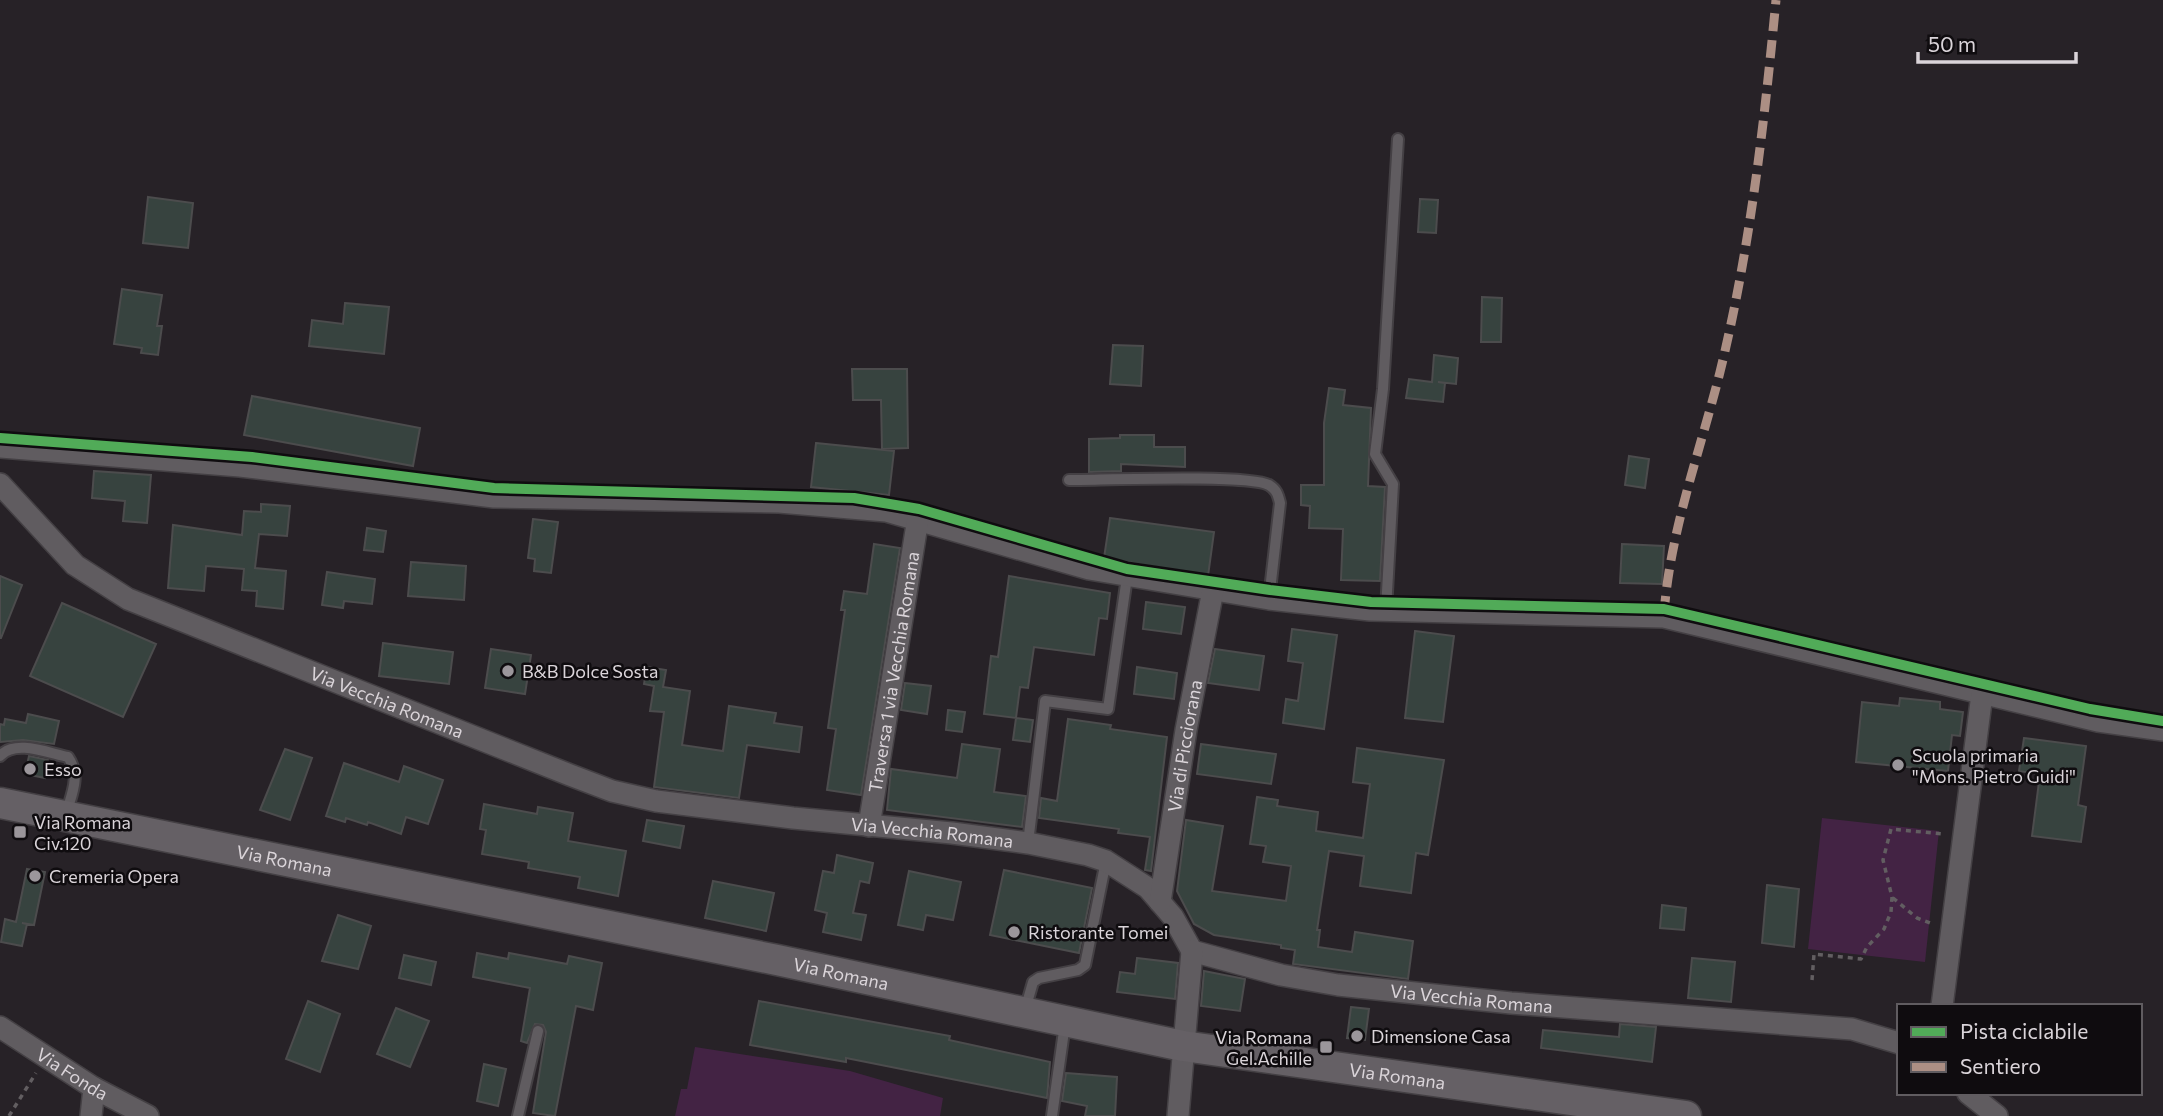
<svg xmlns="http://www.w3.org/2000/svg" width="2163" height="1116" font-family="Commissioner,sans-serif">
  <rect width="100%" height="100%" fill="#272227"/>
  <path fill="#432344" d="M1822,818L1939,831L1925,962L1808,949Z
    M695,1047L850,1071L943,1098L940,1116H675L681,1089H687Z"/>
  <path fill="#37433f" stroke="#4c4c4d" stroke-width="2" d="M148,197L193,203L188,248L143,243Z
    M1420,199L1438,200L1436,233L1418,232Z
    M122,289L162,295L157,326H162L158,355L141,353L142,348L114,344Z
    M1482,297L1502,298L1501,342H1481Z
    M345,303L389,307L384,354L309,346L312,320L343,324Z
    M1113,345L1143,346L1141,386L1110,384Z
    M1434,355L1458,358L1456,384L1438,382L1445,383L1443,402L1406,398L1409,379L1432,382Z
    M852,369H907L908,448L882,449L881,400H853Z
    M1329,388L1345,390L1343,405L1371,408L1368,486L1385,487L1380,581L1341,580L1343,529L1309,528L1310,506L1301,505V485H1324V423Z
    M252,396L420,428L413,466L244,435Z
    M1120,435H1154V447H1185V467L1121,464V471L1089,472V439L1120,438Z
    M816,443L894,451L889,495L811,487Z
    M1629,456L1649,459L1645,488L1625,485Z
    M94,471L151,475L147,523L123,521L125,501L92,498Z
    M261,504L290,506L287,536L259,534L255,568L286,571L283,609L256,606L257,591L242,590L244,569L206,566L204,591L168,588L173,525L242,535L244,511L261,512Z
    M1110,518L1214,532L1208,576L1104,558Z
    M533,519L558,522L551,573L534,571L535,559L528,558Z
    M367,528L386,531L383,552L364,550Z
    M874,544L900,548L861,795L827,790L836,729L828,728L845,610H841L844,591L867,594Z
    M1622,544L1664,546L1662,584L1620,583Z
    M411,562L466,566L464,600L408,596Z
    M327,572L375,579L372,604L344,601L343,608L322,605Z
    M0,576L22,585L1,638H0Z
    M1009,576L1110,593L1107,619L1099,618L1094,655L1034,647L1028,688L1020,687L1016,718L984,714L991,656L998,657Z
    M1146,602L1185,607L1181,634L1143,629Z
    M62,603L156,644L123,717L30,676Z
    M1292,629L1337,635L1324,729L1283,723L1286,699L1298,701L1303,663L1288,661Z
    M1415,631L1454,636L1443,722L1405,718Z
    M383,643L453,652L449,684L379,676Z
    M491,649L531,655L525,694L485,688Z
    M1215,649L1264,656L1259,690L1208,683Z
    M647,667L666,670L663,687L690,691L682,745L723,751L729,706L776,713L774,723L802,727L799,752L747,745L739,798L654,787L664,712L650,711L654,686L644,684Z
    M1137,667L1177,673L1174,699L1134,694Z
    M905,683L931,686L927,714L901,710Z
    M1900,698L1940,702V709L1963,712L1960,736L1952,735L1948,771L1856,762L1862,702L1899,706Z
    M948,710L965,712L962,732L946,730Z
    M28,714L59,721L54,744L23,740L0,742V724L4,725L5,719L26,723Z
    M1016,718L1033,720L1030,742L1013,740Z
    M1068,719L1111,725L1110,729L1167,737L1151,871L1145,870L1150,837L1118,833L1119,829L1039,818L1041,798L1057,801Z
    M2024,738L2086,746L2078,805L2086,807L2081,842L2032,836L2040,774L2019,771Z
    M962,744L1000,749L994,792L1026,796L1022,827L887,810L891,769L957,778Z
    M1201,744L1276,754L1271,784L1197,774Z
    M1357,748L1444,760L1428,855L1416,853L1411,893L1360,886L1364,856L1329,851L1317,930H1320L1318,947L1352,952L1355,932L1413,941L1408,979L1293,964L1295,950L1281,948V945L1214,935L1194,924L1177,891L1186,820L1223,826L1212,891L1286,901L1291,866L1263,862L1266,846L1250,844L1257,797L1278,800L1277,806L1318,812L1316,831L1363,838L1370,784L1353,782Z
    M285,749L312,758L290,820L260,810Z
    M29,756L48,760L45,778L25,774Z
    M344,763L399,782L404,766L443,780L428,824L406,817L401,834L368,822L367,825L346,818L345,822L326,816Z
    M484,804L537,814L538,807L573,813L568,841L626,851L618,896L578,888L580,877L528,868L529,862L482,854L486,830L480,829Z
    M647,820L684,826L680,848L643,841Z
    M837,855L873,863L869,883L860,881L853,913L866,915L861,940L823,932L827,913L815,910L823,871L834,873Z
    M27,869L45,872L34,925L22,923L27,924L22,946L1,942L5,919L16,922Z
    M1004,870L1092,888L1079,953L990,935Z
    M909,871L961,882L953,920L926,915L923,930L898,925Z
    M713,881L774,893L766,931L705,918Z
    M1767,885L1799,889L1794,947L1762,943Z
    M1662,905L1686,908L1684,930L1660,928Z
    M338,915L371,926L358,969L322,961Z
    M477,953L508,959L509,953L567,964L569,956L602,963L593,1010L576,1006L555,1116L533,1113L546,1032L543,1025L535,1024L527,1043L521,1041L530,988L473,977Z
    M404,955L436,962L431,985L399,978Z
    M1137,958L1178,963L1175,999L1117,992L1120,972L1135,974Z
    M1692,958L1735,962L1731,1002L1688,998Z
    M1204,971L1245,979L1240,1011L1201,1006Z
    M308,1001L340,1014L320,1072L286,1059Z
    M759,1001L950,1036L949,1040L1050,1062L1047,1098L846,1058V1062L750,1045Z
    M1351,1007L1369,1009L1365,1040L1347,1038Z
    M396,1008L429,1021L410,1067L377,1054Z
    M1620,1024L1656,1027L1652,1062L1541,1048L1543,1030L1619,1037Z
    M484,1064L506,1069L498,1106L477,1101Z
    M1066,1073L1117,1077L1115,1116H1085L1087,1106L1062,1101Z"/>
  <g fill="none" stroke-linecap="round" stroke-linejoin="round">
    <defs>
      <path id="lane" d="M1069,480C1102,480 1249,474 1269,485C1277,490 1278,495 1280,503L1269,599
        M1386,610L1393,484L1375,454L1383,389L1398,139
        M0,756C15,739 48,753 68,757C81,776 72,793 66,814
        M1028,843L1045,701L1108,709L1127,577
        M1025,1010L1033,982L1039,978L1078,970L1085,965L1106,861
        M518,1116L538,1031
        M1052,1116L1065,1024"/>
      <g id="street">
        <path d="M0,447L240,466L494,497L779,502L886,511L1089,569L1269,599L1370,610L1664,617L2098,721L2163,730"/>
        <path id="s1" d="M0,484L75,565L128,599L570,775L612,791L656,801L793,818L952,833L1028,843L1088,855L1106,861L1148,888L1173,917L1192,951L1281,975L1338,985L1511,1003L1852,1029L1899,1043"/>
        <path id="s2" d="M869,826L918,518"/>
        <path id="s3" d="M1160,902L1186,730L1213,590"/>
        <path d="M1942,1006L1982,694"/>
        <path id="s4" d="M0,1027L94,1088L148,1116"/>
        <path d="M1968,1093L1997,1116"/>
        <path d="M91,1116L94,1088"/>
        <path d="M1178,1116L1192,951"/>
      </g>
      <g id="secondary">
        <path id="s5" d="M0,803L777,960L1183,1046L1686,1116"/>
      </g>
    </defs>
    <use href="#lane" stroke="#444044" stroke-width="14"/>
    <use href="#street" stroke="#444044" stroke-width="24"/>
    <use href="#secondary" stroke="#444044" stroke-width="33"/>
    <path stroke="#625e61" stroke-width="3.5" stroke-dasharray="5 5" stroke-linecap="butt" d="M1893,898L1917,918L1933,924
      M1812,980L1814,954L1861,959L1867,947L1884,929L1891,912L1892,897L1883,860L1891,829L1943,834
      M9,1116L36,1073"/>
    <use href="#lane" stroke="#605c60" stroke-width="10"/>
    <use href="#street" stroke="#605c60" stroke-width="21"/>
    <use href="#secondary" stroke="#656065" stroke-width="30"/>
    <path stroke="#ac8f84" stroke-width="9" stroke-dasharray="18 9" stroke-linecap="butt" d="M1664,614C1670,531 1700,452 1720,372C1750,250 1764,125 1776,0"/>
    <defs>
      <path id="cycleway" d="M0,438L252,457L494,488L854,498L919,509L1127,569L1270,590L1371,602L1664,609L2090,709L2163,721"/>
    </defs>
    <use href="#cycleway" stroke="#0f0c0f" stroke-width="15"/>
    <use href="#cycleway" stroke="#51ab58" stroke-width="10"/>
  </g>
  <g fill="#9b969b" stroke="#0f0c0f" stroke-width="2.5">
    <circle cx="508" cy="671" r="7"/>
    <circle cx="1898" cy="765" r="7"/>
    <circle cx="30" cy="769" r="7"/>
    <rect x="13" y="825" width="14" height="14" rx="3.5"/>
    <circle cx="35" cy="876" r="7"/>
    <circle cx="1014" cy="932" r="7"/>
    <circle cx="1357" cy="1036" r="7"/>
    <rect x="1319" y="1040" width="14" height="14" rx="3.5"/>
  </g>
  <g text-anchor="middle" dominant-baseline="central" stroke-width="5" stroke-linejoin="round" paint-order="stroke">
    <g font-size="18" fill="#dad4d9" stroke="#0f0c0f" text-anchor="start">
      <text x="522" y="671">B&amp;B Dolce Sosta</text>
      <text x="1912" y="755">Scuola primaria<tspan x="1912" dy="21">"Mons. Pietro Guidi"</tspan></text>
      <text x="44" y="769">Esso</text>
      <text x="34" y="822">Via Romana<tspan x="34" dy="21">Civ.120</tspan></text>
      <text x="49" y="876">Cremeria Opera</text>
      <text x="1028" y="932">Ristorante Tomei</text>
      <text x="1371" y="1036">Dimensione Casa</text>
      <text x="1312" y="1037" text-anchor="end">Via Romana<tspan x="1312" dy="21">Gel.Achille</tspan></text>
    </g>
    <g font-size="18" fill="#dad4d9" stroke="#0f0c0f">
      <text stroke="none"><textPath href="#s2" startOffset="156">Traversa 1 via Vecchia Romana</textPath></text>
      <text stroke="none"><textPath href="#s1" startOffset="452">Via Vecchia Romana</textPath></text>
      <text stroke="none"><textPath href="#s3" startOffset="158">Via di Picciorana</textPath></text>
      <text stroke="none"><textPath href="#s1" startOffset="1017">Via Vecchia Romana</textPath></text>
      <text stroke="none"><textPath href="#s5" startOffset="290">Via Romana</textPath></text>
      <text stroke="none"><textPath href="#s5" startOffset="858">Via Romana</textPath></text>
      <text stroke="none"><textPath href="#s1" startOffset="1605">Via Vecchia Romana</textPath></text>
      <text stroke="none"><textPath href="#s4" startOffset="86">Via Fonda</textPath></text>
      <text stroke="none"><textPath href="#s5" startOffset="1424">Via Romana</textPath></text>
    </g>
  </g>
  <rect x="1897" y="1004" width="245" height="91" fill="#0f0c0f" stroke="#605c60" stroke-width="2"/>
  <rect x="1911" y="1027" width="35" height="10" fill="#51ab58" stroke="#605c60" stroke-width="2"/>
  <text x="1960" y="1039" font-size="21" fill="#dad4d9">Pista ciclabile</text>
  <rect x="1911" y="1062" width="35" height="10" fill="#ac8f84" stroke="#605c60" stroke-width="2"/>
  <text x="1960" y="1074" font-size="21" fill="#dad4d9">Sentiero</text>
  <path d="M1918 52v10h158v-10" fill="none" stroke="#dad4d9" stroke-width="3.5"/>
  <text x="1928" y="52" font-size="21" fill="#dad4d9" stroke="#0f0c0f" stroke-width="5" paint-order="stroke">50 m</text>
</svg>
